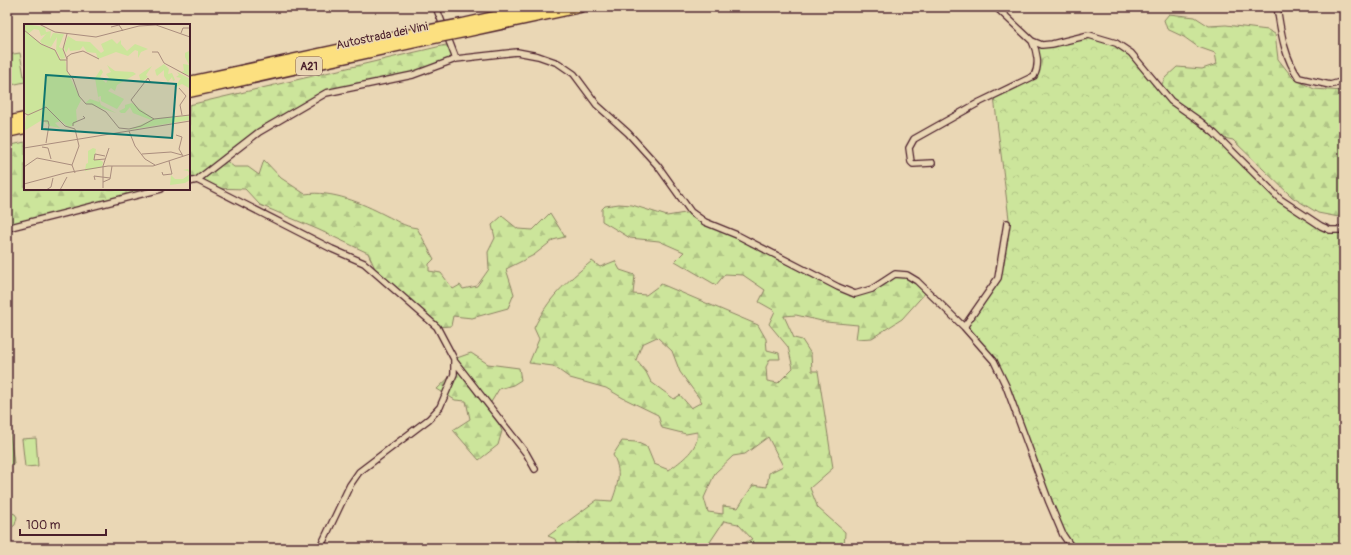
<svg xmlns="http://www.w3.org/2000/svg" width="1351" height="555" font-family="Pangolin,sans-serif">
  <defs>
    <pattern id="forest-firs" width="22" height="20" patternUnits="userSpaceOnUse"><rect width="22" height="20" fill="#cce59b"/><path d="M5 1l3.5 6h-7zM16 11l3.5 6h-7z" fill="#b1c486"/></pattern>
    <pattern id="park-crowns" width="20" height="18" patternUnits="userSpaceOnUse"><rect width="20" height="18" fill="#cce59b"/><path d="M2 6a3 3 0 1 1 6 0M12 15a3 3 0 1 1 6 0" fill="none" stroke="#b1c486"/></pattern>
  </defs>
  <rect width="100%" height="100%" fill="#ead7b5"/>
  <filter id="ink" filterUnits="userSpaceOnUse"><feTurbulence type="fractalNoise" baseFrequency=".025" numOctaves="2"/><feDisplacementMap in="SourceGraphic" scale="8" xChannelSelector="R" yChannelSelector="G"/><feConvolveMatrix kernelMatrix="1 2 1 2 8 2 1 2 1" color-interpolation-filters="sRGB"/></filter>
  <g filter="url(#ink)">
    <path fill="#cce59b" stroke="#8b8263" d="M20,53L25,82L11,85L7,55Z
      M10,433L14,464L7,465V434Z
      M36,438L38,466L25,467L22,439Z
      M7,511L15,514L17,517L15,525L7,531Z"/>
    <path fill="url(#forest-firs)" stroke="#8b8263" fill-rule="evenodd" d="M1169,14L1195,17L1209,26L1226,25L1268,30L1275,34L1278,59L1293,78L1314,89L1344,91V218L1318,213L1292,197L1233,140L1224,138L1218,143L1157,94L1165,78L1177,67L1202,69L1217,64L1215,53L1198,47L1184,37L1167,29L1164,20Z
      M450,44L456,59L413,75L326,93L259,132L224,159L234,167H248L259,175L264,160L281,178L305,194C332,190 362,203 385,215C398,221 402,226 417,228L434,259L429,264V271L441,273L453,289L460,285L463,289L477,286L489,269L488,252L495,238L492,225L502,216L518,229L533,230L550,213L565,237L553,240L534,255L506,269L514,294L508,308L472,318L453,316L451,326L437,327L377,273L368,253L317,229L260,205L245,189L214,188L197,180L189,182V105Z
      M25,142V189H161L7,228V146Z
      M619,204L632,205L667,216L691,212L705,222L855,294L872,289L895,274L907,275L927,291L902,319L872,338L856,339L858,325L826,322L796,315L784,316L794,338L802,340L811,354L812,371H818L833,468L810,488L818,508L845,532L844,548H738V546L752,539L738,524L724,521L706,548H558L555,539L548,536L597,500L612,501C618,485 622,471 613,455L622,441L636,442L647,447L654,464L669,470C681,461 700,448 697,432L686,434L662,428L658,415L623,398L606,388L570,378L553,366L529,363L539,339L534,328C549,297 565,283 592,261L600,267L615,261L620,270L635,275L633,294L646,295L661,284L758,325L766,339L767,350L779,353L780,359H770L766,367L767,381L778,383L793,368L788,347L769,324L775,311L759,302L765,290L743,275L725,274L716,285L675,261L684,252L659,241L630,238L602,221V209L605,206ZM657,337L672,351L680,372L702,402L691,408L680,395L674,399L651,382L646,372L636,360L642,344ZM768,437L783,466L769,473L767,487L753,485L738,508L723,506V514L708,512L704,498L715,473L733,456L745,454Z
      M471,353L488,364L519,368L521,380L513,385L499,389L490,404L502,431L498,445L479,460L453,430L470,419L466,401L455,400L437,389L456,371L454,359Z"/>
    <path fill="url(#park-crowns)" stroke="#8b8263" d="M1097,36L1131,53L1171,101L1201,122L1268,189L1321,226L1344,230V548H1072L1063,535L994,361L964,327L998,278L1009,219L994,97L1035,78L1040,63L1038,48L1042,45Z"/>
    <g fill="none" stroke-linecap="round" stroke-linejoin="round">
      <defs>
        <path id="street" d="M436,7L456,59
          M996,7L1032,41L1042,45L1052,44L1089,35L1116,43L1131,53L1171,101L1201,122L1215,134L1280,199L1321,226L1330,230H1344
          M1277,7C1281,32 1284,57 1299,78L1330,85L1344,81
          M932,163L913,164L911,162L909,148L914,139L980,102L1034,76C1040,65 1037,51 1032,41
          M197,180L332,249L364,263L437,327L454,359V374L440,407L429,419L359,472L350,485L320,548
          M189,182L197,180L259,132L326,93L413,75L456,59L517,52L538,56L558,63L574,74L597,105L628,133L658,166L691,212L705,222L737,235L838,287L855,294L872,289L895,274L907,275L917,281L964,327L994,361L1006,386L1049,502L1063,535L1072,548
          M7,228L161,189
          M964,327L998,278L1007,223
          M455,362L526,453L535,469"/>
        <path id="highway" d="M463,24L539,7
          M464,32L580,7
          M189,82L426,31
          M189,92L429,39
          M7,122L25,118
          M7,132L25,128"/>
      </defs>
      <use href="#street" stroke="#4a1f2b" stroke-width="8"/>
      <use href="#highway" stroke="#4a1f2b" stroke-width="13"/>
      <use href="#street" stroke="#ead7b5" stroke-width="5.5"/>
      <use href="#highway" stroke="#fce080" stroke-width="10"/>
      <defs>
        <path id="highway-bridge" d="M426,31L463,24
          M429,39L464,32"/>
      </defs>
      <use href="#highway-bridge" stroke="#4a1f2b" stroke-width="13" stroke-linecap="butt"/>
      <use href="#highway-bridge" stroke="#fce080" stroke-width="10"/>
    </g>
  </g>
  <g text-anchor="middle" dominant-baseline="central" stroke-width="3" stroke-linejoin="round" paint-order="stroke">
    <rect fill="#ead7b5" stroke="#7a5654" stroke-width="1" x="296" y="57" width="26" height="18" rx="3"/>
    <g font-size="11" font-weight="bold" fill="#4a1f2b">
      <text x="309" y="66">A21</text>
    </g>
    <g font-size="12" fill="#4a1f2b" stroke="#ead7b5">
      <text transform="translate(382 36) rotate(-12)">Autostrada dei Vini</text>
    </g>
  </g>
  <g transform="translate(24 24)">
    <rect width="166" height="166" fill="#ead7b5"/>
    <path d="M165,27L166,29V52L157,48L160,47L159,40L165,41L161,33V29ZM153,48L166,55L165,64L158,60L150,64L157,54L152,53L155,51ZM69,124L72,125L70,136H76L79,138L78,143L61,147L62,140L64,139V127Z" fill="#cce59b"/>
    <path d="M0,0L21,3L22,8L27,7L26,15L29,9L40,10L35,23L39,25L41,34L37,35L32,26L33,13L27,23L18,20L16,17L22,10L17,12L15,6L10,5L4,10L0,6ZM44,12L52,17L66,18L77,29L80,27L77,20L88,15L93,20L97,16V20L103,27L111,20L124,25L117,28L114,34V27L111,26L104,32L92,28L74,35L72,29L63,28L59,22L56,26L46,27L45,23L42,29L40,23ZM140,40L145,45L144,50L148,49L151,56L149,57L148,53L144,58L140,52V46L133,52L132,50L131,46ZM83,41L91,47L109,48L112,50L93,61L91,67L87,64L84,67L100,75L93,85L77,77V72L74,73L77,81L92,89L61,79L66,75L75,78L71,54L77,45L79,48L76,53L82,59L85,54L82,50L87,48ZM128,42L122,51L124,53L117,58L115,51ZM0,46L37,97L31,99L36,104L26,102L18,96L0,107L2,92L19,83L23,84ZM108,79L130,95L166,91V96L105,106L127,96L109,89L106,83L101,89H97L95,87L101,84V81ZM164,145L166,148V156L161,159L146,161L147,151L151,155H159L166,150L164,147L159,146Z" fill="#cce59b"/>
    <path d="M0,6L17,20L31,26L35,35H41L43,47L57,76L52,86L53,98L48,102L44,103L22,83L4,91L0,89Z" fill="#cce59b"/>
    <path fill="none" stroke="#aa8d7e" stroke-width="1" d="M15,0L31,8L72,13L115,2L132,1L166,13M87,3L95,1L99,7M0,6L17,20L31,26L36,36H43M157,9L159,4H166M128,28H134L140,39L166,53M43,35L39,25L43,10M75,35L59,27L47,30L43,33V47L49,55L55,72L62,80H68L82,88L95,104L105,105L117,102L130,95L166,91M127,59L124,54L107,76L115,86L130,95M155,64L162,72L156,81L158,91M0,89L4,91L22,83L41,102L51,105L55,122L48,141L51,149M18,97H24L25,101L22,119M49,102V99L61,94L59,92M105,107L111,122L121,135L131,141M152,111L158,113L155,125L159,132M18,123L24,124L27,135M0,124L166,97M118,130L147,128L158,131M81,135L70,136L71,130L81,132M0,143L13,134L48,141M138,148L139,151L148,150L145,137M71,156L70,152L86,154M79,158L86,155L88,142M0,160L41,149L84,142H129L166,130M79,164V142L85,124M22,166L27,163L29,154M36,166L43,153"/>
    <path fill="#0f766e" fill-opacity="0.15" stroke="#0f766e" stroke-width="2" d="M22,51L152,60L148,114L18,105Z"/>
    <rect width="166" height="166" fill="none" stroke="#4a1f2b" stroke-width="2"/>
  </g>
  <rect width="1351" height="555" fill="none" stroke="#ead7b5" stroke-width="24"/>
  <rect x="12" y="12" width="1327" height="531" fill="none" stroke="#4a1f2b" stroke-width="1.5" filter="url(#ink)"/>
  <path d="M20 529v6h86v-6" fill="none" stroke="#4a1f2b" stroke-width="2"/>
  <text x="26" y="529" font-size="12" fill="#4a1f2b" stroke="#ead7b5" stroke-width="3" paint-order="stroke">100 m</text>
</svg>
